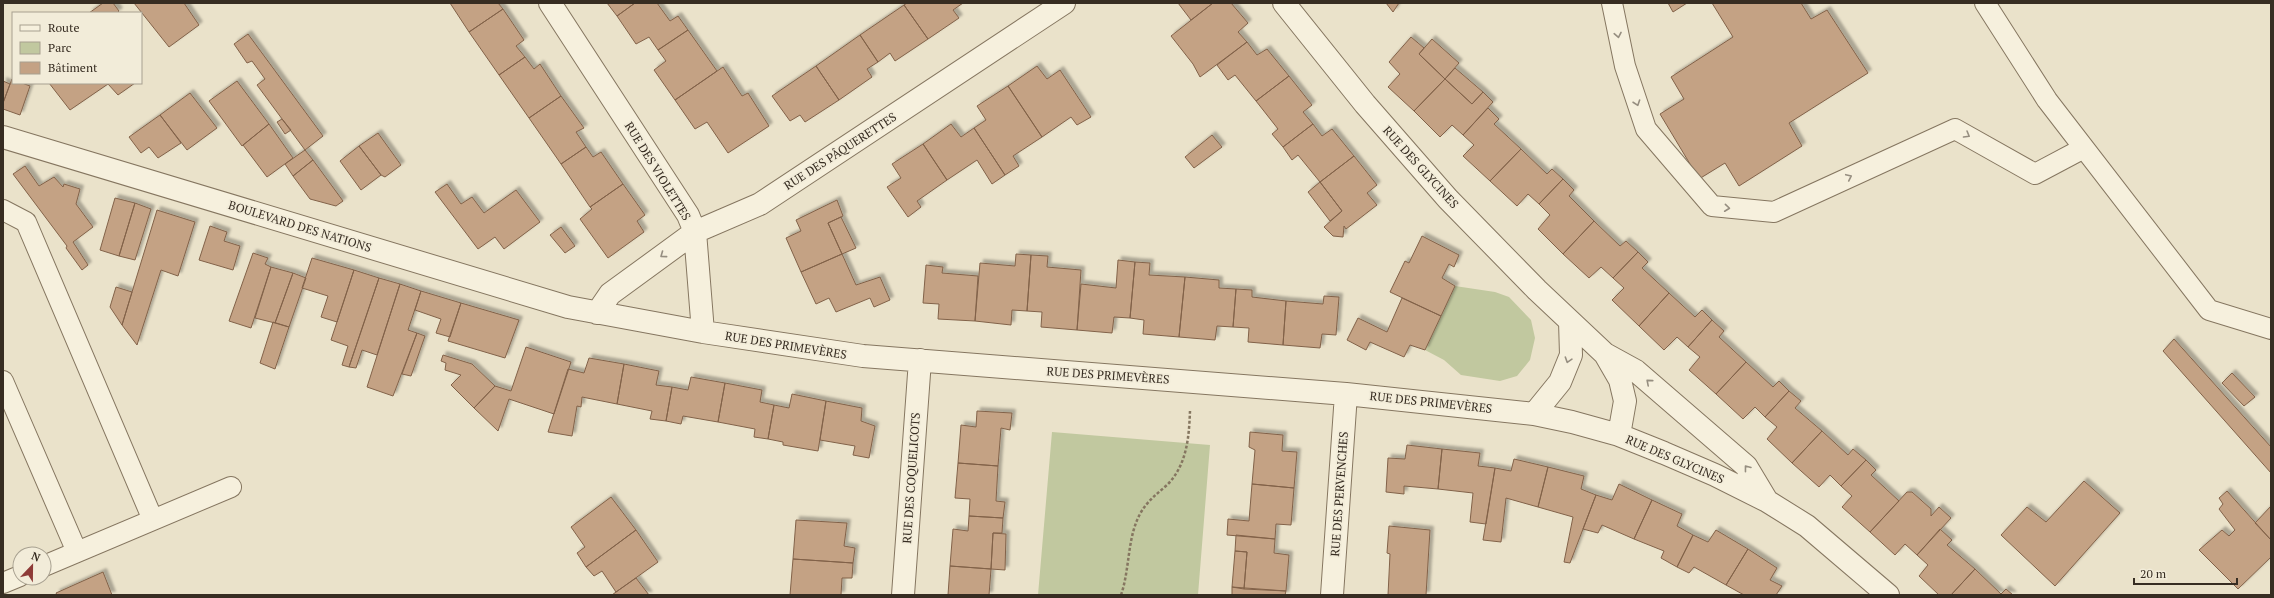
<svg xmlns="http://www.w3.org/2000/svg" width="2274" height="598" font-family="'PT Serif',serif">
  <defs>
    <filter id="shadow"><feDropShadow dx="3.5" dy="-3.5" stdDeviation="1" flood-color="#0004"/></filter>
  </defs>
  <rect width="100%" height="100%" fill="#eae2ca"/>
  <path fill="#c1c89f" d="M1455,286L1495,292L1509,297L1531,320L1535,338L1530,360L1517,376L1500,381L1461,375L1444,360L1425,350Z
    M1052,432L1210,445L1198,595H1038Z"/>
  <path fill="#c4a284" stroke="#826249" filter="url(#shadow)" d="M103,3H113L119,11L117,13H89Z
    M134,3H184L199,25L169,47Z
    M450,3H498L503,9L469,32Z
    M607,3H635L617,16Z
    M635,3H657L670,21L678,16L688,30L658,50L649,37L636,44L617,16Z
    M907,3H963L953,10L959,18L928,39L904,5Z
    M1178,3H1213L1191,20Z
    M1213,3H1231L1248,23L1238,32L1247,42L1200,77L1193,64L1171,36Z
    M1386,3H1399L1393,12Z
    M1668,3H1687L1673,12Z
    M1712,3H1801L1811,19L1827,10L1868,73L1789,123L1802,146L1739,186L1725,163L1699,179L1660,114L1684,99L1671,77L1733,37Z
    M904,5L928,39L895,61L890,53L878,62L860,35Z
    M503,9L524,40L516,46L525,57L499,75L469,32Z
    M688,30L717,71L675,100L654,70L666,61L658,50Z
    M248,34L323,136L305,150L257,85L265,79L252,61L247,63L234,44Z
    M860,35L878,62L867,69L872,77L839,100L816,66Z
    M1411,37L1424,48L1419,54L1445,79L1414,111L1388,87L1400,74L1389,62Z
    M1432,39L1459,63L1445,79L1419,54Z
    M1247,42L1257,55L1267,49L1289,76L1256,101L1235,75L1228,80L1217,65Z
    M525,57L534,69L540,64L561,96L529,118L499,75Z
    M816,66L839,100L805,122L800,115L790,121L772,96Z
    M1037,66L1047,79L1060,70L1091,117L1077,125L1071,117L1042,137L1008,86Z
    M723,67L742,96L748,93L769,126L728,153L707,122L695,129L675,100Z
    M1455,68L1483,92L1472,104L1445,79Z
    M1289,76L1312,105L1303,112L1313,124L1283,147L1272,134L1278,129L1256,101Z
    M12,79L13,83H22L30,86L20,115L3,109V103Z
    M1445,79L1472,104L1483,92L1493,102L1463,135L1452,125L1440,137L1414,111Z
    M3,81L10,84L3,103Z
    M237,81L269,124L242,146L209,101Z
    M49,83H135L118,95L108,84L70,110Z
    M1008,86L1042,137L1013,156L1019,166L1005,175L974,128L986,120L977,106Z
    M190,93L217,128L187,150L160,115Z
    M561,96L584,128L576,132L586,147L561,164L529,118Z
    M1488,108L1499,119L1494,124L1521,149L1490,181L1463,156L1474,145L1463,135Z
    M160,115L181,143L158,158L149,147L141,153L129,137Z
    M282,119L291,130L285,134L277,122Z
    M269,124L293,158L267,177L243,145Z
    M951,124L961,137L974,128L1005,175L992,184L977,160L947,180L923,144Z
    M1313,124L1322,136L1332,129L1354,156L1320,182L1298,155L1292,160L1283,147Z
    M378,133L401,165L385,177L381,175L359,146Z
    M1212,135L1222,147L1194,168L1185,157Z
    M923,144L947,180L917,201L921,207L908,217L887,187L901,178L892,164Z
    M359,146L381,175L361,190L340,161Z
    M586,147L593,157L601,152L623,184L590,207L561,164Z
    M1521,149L1547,174L1552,169L1563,179L1539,204L1528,194L1517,206L1490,181Z
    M305,150L313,160L293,176L285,164Z
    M1354,156L1377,185L1367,193L1377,205L1346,229L1344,226L1343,237L1333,236L1324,227L1342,211L1320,182Z
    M313,160L343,201L336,206L310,199L293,176Z
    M25,166L39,186L54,177L63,187L64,184L80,189L76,204L93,227L73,242L88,265L82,270L66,248L67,246L13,174Z
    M1563,179L1574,190L1569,196L1594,221L1563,254L1538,229L1550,215L1539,204Z
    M1320,182L1342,211L1330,221L1308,192Z
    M447,184L461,204L472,197L484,213L516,190L540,222L504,249L495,237L478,249L435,192Z
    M623,184L645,215L637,221L644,232L608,258L580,219L592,209L590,207Z
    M115,198L135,203L119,256L100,250Z
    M837,200L843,216L828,223L842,254L801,272L786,238L801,231L796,220Z
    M135,203L151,209L135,260L119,256Z
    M157,210L195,222L178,276L161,270L137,345L122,325Z
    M841,217L856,248L842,254L828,223Z
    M1594,221L1620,246L1626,241L1638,252L1613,278L1601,267L1589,278L1563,254Z
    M210,226L227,232L224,241L240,246L233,270L199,260Z
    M561,227L575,246L565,253L550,235Z
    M1422,236L1459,255L1454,267L1449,264L1442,278L1455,286L1441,316L1390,292L1405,261L1409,263Z
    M1638,252L1648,262L1642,268L1669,293L1639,326L1612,300L1624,288L1613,278Z
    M253,253L268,258L265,264L271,267L251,328L229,321Z
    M842,254L856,285L880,277L890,300L874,307L870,298L836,312L829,298L816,304L801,272Z
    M1016,254L1031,255L1027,311L1012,310L1011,325L975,321L980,263L1015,266Z
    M1031,255L1048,256L1047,267L1081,270L1077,330L1041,327L1042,312L1027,311Z
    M312,258L354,270L337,322L321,317L328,296L302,288Z
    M1118,260L1135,262L1130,318L1114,317L1112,333L1077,330L1081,284L1116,288Z
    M1135,262L1150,263L1149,275L1185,277L1179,337L1143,334L1144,320L1130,318Z
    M926,265L943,267L942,273L978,276L975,321L938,319L939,304L923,303Z
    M271,267L293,273L275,323L255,318Z
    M354,270L379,278L349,367L342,365L348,346L331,340Z
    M293,273L306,278L289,327L275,323Z
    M1185,277L1219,280V288L1236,289L1233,327L1217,326L1215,340L1179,337Z
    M379,278L400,284L377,355L362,350L356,368L349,367Z
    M400,284L421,291L408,330L417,333L393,396L367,387Z
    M116,287L132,292L122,325L110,307Z
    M1236,289L1252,290V297L1286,301L1283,345L1248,342L1249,328L1233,327Z
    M421,291L461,303L450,337L436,333L441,319L415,310Z
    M1669,293L1695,317L1702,310L1712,320L1688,347L1677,337L1664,350L1639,326Z
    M1324,296L1339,297L1336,335L1322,334L1320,348L1283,345L1286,301L1323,304Z
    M1402,298L1441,316L1425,350L1410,345L1404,357L1370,342L1366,350L1347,340L1358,318L1387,332Z
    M461,303L519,320L505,358L448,341Z
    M1712,320L1724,331L1719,337L1746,362L1716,394L1689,370L1700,357L1688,347Z
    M273,322L289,327L275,369L260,363Z
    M417,333L425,336L411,376L402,374Z
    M2174,339L2271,447V473L2163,351Z
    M526,347L571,362L554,414L509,399L498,431L474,408L495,386L511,391Z
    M443,355L472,364L495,386L474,408L451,385L461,375L445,370L446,363L441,361Z
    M589,358L624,364L617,404L582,397L581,407L577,406L572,436L548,432L568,369L584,373Z
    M1746,362L1773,387L1779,381L1789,391L1765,417L1755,407L1743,419L1716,394Z
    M624,364L659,371L656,385L672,387L666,421L650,419L652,411L617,404Z
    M2232,373L2255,397L2244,406L2222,383Z
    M691,377L725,383L718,422L683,416L681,424L666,421L672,387L688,390Z
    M725,383L762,390L760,402L774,405L768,439L754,437L755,429L718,422Z
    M1789,391L1801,401L1795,408L1822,431L1792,463L1767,439L1777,427L1765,417Z
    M792,394L826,401L818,451L783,445V442L768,439L774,405L789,408Z
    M826,401L862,408L861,421L875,426L869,458L853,455L855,446L820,440Z
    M977,411L1012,413L1010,430L1001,428L998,466L958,463L961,425L976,427Z
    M1822,431L1848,455L1853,449L1866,460L1841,486L1830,475L1819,487L1792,463Z
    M1250,432L1283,435L1282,451L1297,452L1294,488L1252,484L1255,450L1249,447Z
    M1407,445L1442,449L1438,489L1404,486V494L1386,492L1388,458L1405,459Z
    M1442,449L1480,453L1478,466L1495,468L1486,524L1470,522L1473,493L1438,489Z
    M1514,459L1548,467L1538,507L1506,498L1501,542L1483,540L1495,468L1511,471Z
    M1866,460L1876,470L1871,475L1899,501L1870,532L1842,507L1852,496L1841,486Z
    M958,463L998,466L996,501L1005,502L1003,518L969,516L970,499L955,498Z
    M1548,467L1584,476L1581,489L1596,495L1570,563L1564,562L1573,517L1538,507Z
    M2084,481L2120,513L2055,586L2001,535L2027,507L2046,522Z
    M1252,484L1294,488L1291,525L1276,524L1275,539L1227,535L1228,519L1249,521Z
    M1619,484L1652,500L1634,539L1602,525L1598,533L1583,529L1596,495L1612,500Z
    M2227,491L2271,540V557L2238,589L2199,550L2222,530L2229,536L2235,530L2219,509L2223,504L2219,498Z
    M1907,492H1912L1931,509V516L1939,507L1951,518L1917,555L1905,544L1895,555L1870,532Z
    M611,497L636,530L586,567L577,553L585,547L571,527Z
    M1652,500L1682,514L1677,526L1693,535L1677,567L1661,558L1664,551L1634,539Z
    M2271,506V540L2255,523Z
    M969,516L1003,518L1002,533H993L991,569L950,566L953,529L968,531Z
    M796,520L847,523L844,546L855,548L853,563L793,559Z
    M1389,526L1430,530L1426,595H1388L1390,554L1387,553Z
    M1940,529L1952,540L1947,545L1975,569L1951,595H1939L1919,576L1928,565L1917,555Z
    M636,530L658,562L616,592L602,571L594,576L586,567Z
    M1716,530L1748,549L1726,585L1694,567L1689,573L1677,567L1693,535L1708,542Z
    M993,533L1006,534L1005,570L991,569Z
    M1236,535L1275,539L1274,553L1289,555L1286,591L1244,589L1247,552L1235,551Z
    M1748,549L1777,568L1770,580L1782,586L1776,595H1744L1726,585Z
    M1235,551L1247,552L1244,589L1232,587Z
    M793,559L853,563L852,578H842L841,595H790Z
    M950,566L991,569L989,595H948Z
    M1975,569L2001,594L2006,589L2013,595H1951Z
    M103,572L112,595H57L56,593Z
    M636,578L649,595H612L616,592Z
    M1232,587L1286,591L1285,595H1232Z"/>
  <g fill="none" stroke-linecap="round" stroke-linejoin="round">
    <defs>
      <path id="lane" d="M1612,3L1625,66L1646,129L1712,206L1774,212L1955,129L2035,174L2084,148
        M1985,3L2047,100L2209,310L2271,329
        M3,210L26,222L153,520
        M3,381L77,552
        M44,566L231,487
        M3,583L20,576"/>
      <path id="street" d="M550,3L688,215L695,232L703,332
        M1284,3L1365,104L1448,199L1537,290L1605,354L1636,371L1746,466L1767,501
        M3,137L568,307L703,332L863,356L1346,394L1534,414L1572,422L1619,435L1664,453L1715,475L1767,501L1807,526L1888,595
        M597,313L610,294L695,232L760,204L1064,3
        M1605,354L1620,380L1625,401L1619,435
        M1534,414L1560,382L1571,355L1570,321
        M903,595L920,360
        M1332,595L1346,394"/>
    </defs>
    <use href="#lane" stroke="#857660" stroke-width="22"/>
    <use href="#street" stroke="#857660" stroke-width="24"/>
    <path stroke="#857660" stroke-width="2.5" stroke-dasharray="3 2" stroke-linecap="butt" d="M1121,595C1130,569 1127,538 1140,514C1147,501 1157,494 1167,485C1187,465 1189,437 1190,411"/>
    <use href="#lane" stroke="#f6f0dd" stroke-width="20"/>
    <use href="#street" stroke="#f6f0dd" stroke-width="22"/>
  </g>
  <defs><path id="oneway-chevron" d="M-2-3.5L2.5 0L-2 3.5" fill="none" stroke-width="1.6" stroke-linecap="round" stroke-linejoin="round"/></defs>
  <g stroke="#968e80">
    <use href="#oneway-chevron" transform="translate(1618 35) rotate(79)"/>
    <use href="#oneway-chevron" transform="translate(1637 103) rotate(71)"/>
    <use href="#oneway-chevron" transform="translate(1967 135) rotate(30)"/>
    <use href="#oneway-chevron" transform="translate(1849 177) rotate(-25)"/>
    <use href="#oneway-chevron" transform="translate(1727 208) rotate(6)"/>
    <use href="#oneway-chevron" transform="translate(663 255) rotate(144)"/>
    <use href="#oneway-chevron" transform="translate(1568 360) rotate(108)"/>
    <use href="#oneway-chevron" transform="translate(1649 382) rotate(-139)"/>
    <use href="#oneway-chevron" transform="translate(1747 468) rotate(-128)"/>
  </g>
  <g text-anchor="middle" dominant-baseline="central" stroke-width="3.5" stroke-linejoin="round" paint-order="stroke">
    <g font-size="12" fill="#372d22" stroke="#f2ecd9">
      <text transform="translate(840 151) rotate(-33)">RUE DES PÂQUERETTES</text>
      <text transform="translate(1421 167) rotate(48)">RUE DES GLYCINES</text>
      <text transform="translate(658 171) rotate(58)">RUE DES VIOLETTES</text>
      <text transform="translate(300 226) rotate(17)">BOULEVARD DES NATIONS</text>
      <text transform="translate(786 345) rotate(9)">RUE DES PRIMEVÈRES</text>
      <text transform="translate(1108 375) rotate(4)">RUE DES PRIMEVÈRES</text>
      <text transform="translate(1431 402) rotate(6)">RUE DES PRIMEVÈRES</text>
      <text transform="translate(1675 459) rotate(23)">RUE DES GLYCINES</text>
      <text transform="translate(911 478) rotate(-86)">RUE DES COQUELICOTS</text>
      <text transform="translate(1339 494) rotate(-86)">RUE DES PERVENCHES</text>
    </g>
  </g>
  <rect width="2274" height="598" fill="none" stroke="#372d22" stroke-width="8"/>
  <rect x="12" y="12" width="130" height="72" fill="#f2ecd9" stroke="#a7a090"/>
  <rect x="20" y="25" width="20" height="6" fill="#f6f0dd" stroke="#a7a090"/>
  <text x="48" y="32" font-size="12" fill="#372d22">Route</text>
  <rect x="20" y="42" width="20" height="12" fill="#c1c89f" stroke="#a7a090"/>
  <text x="48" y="52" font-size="12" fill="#372d22">Parc</text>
  <rect x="20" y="62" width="20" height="12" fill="#c4a284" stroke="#a7a090"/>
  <text x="48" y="72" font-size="12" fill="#372d22">Bâtiment</text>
  <g transform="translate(32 566) rotate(22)"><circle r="19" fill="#f2ecd9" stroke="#a7a090"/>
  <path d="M0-3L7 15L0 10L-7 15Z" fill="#8e3b37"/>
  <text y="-6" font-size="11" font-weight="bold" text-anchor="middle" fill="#372d22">N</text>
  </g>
  <path d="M2134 578v6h103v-6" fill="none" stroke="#372d22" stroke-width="2"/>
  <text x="2140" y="578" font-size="12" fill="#372d22" stroke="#f2ecd9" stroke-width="3" paint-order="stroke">20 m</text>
</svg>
